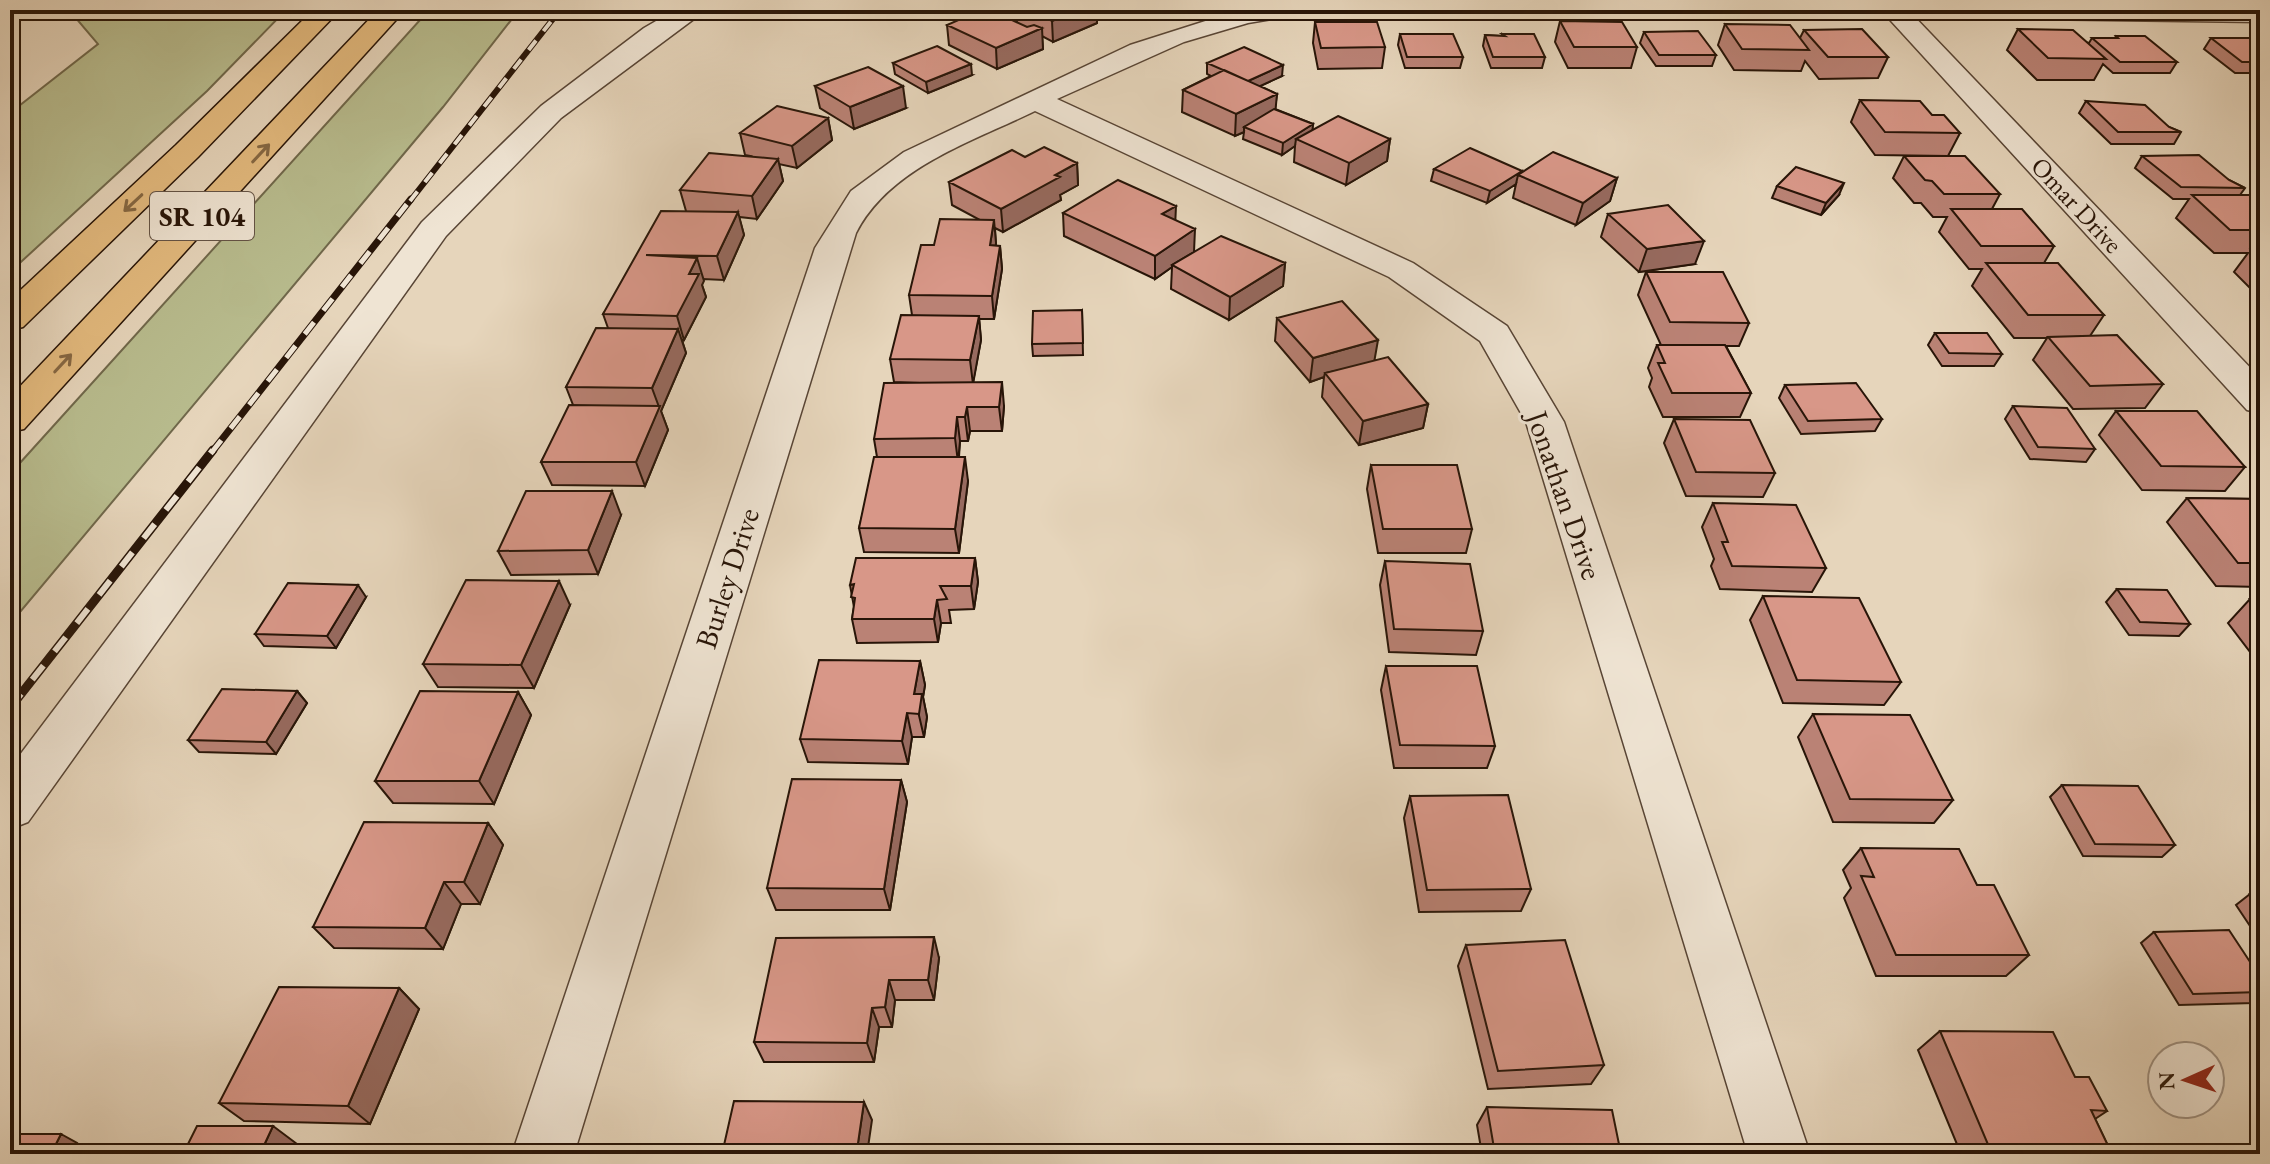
<svg xmlns="http://www.w3.org/2000/svg" width="2270" height="1164" font-family="'EB Garamond',serif">
  <rect width="100%" height="100%" fill="#e6d5bb"/>
  <filter id="stains"><feTurbulence type="fractalNoise" baseFrequency=".0025" numOctaves="4"/><feColorMatrix values="0 0 0 0 .2 0 0 0 0 .09 0 0 0 0 .02 0 0 0 .5 -.17"/></filter>
  <radialGradient id="worn" r=".72"><stop offset=".6" stop-color="#630" stop-opacity="0"/><stop offset="1" stop-color="#630" stop-opacity=".3"/></radialGradient>
  <path fill="#b8bc8e" stroke="#70684b" stroke-width="2" d="M69,10H286L207,91L10,272V113L98,44Z
    M429,10H519L443,107L10,624V474Z"/>
  <g fill="none" stroke-linecap="round" stroke-linejoin="round">
    <defs>
      <path id="minor" d="M675,10H706L561,118L446,236L28,822L10,829V768L422,222L541,106L644,28Z
        M1240,10H1299L1295,15L1248,23L1184,42L1057,99L1413,263L1507,326L1564,422L1810,1154H1748L1526,422L1480,341L1389,277L1035,111C972,142 890,167 856,233L574,1154H512L815,248L851,191L904,152L1130,45Z
        M1881,10H1908L2260,378V413L2247,410Z
        M1933,10H2260V22L1946,18Z"/>
      <path id="highway" d="M313,10H340L198,157L23,327L10,330V300L176,145Z
        M378,10H405L24,429L10,432V397Z"/>
    </defs>
    <use href="#minor" stroke="#584535" stroke-width="3"/>
    <use href="#highway" stroke="#281508" stroke-width="3"/>
    <use href="#minor" fill="#efe4d3" fill-rule="evenodd"/>
    <use href="#highway" fill="#e3ba7e" fill-rule="evenodd"/>
    <defs>
      <path id="rail-far2" d="M410,201L560,10"/>
      <path id="rail-far1" d="M212,452L411,199"/>
      <path id="rail" d="M10,708L213,450"/>
    </defs>
    <use href="#rail-far2" stroke="#281508" stroke-width="6"/>
    <use href="#rail-far1" stroke="#281508" stroke-width="7"/>
    <use href="#rail" stroke="#281508" stroke-width="9"/>
    <use href="#rail-far2" stroke="#efe4d3" stroke-width="4" stroke-dasharray="12" stroke-linecap="butt"/>
    <use href="#rail-far1" stroke="#efe4d3" stroke-width="5" stroke-dasharray="15" stroke-linecap="butt"/>
    <use href="#rail" stroke="#efe4d3" stroke-width="6" stroke-dasharray="18" stroke-linecap="butt"/>
  </g>
  <path fill="#ba8275" stroke="#281508" stroke-width="2" d="M1016,10H1097V23L1053,42L1042,36L1043,49L997,69L949,45L947,25L983,19L1017,23Z
    M1560,21L1637,47L1631,68H1568L1555,42Z
    M1315,22L1385,47L1382,68L1318,69L1313,43Z
    M1725,24L1800,38L1804,30L1888,57L1878,78L1819,79L1805,61L1801,71L1734,70L1718,45Z
    M2018,29L2089,43L2092,38H2115L2116,36L2177,62L2170,73H2113L2103,64L2094,80H2037L2007,50Z
    M1644,32L1716,55L1712,66H1656L1640,43Z
    M1400,34L1463,57L1460,68H1405L1398,45Z
    M1502,34L1545,57L1542,68H1491L1483,46L1485,35L1502,36Z
    M2211,38L2260,41V73H2235L2204,49Z
    M893,63L972,75L928,93L895,74Z
    M1207,63L1282,76L1260,86L1277,94L1275,109L1313,124L1312,131L1390,139L1387,161L1346,185L1294,162L1295,146L1282,155L1243,139L1244,132L1235,136L1182,112L1183,90L1211,76L1207,74Z
    M815,86L906,108L854,129L820,108Z
    M1860,100L1932,115L1960,133L1948,156L1875,155L1851,122Z
    M2086,101L2169,127L2181,132L2174,144H2111L2079,113Z
    M828,118L832,140L797,168L779,164L783,181L757,219L739,217L744,235L724,280L703,279L702,285L706,297L684,340H682L686,353L661,411L668,430L645,486L552,485L541,462L573,405L566,387L608,328L603,314L686,211L680,190L750,156L745,155L740,133Z
    M1904,156L2000,194L1992,209L2054,246L2044,263L2104,315L2090,336L2163,384L2145,408L2073,409L2033,360L2047,338H2014L1972,286L1982,269H1969L1939,232L1947,217H1933L1921,203H1914L1893,178Z
    M2142,156L2229,180L2245,188L2240,195L2260,196V298L2234,272L2248,253H2214L2176,218L2189,199H2173L2135,168Z
    M1025,157L1077,163L1078,185L1060,195L1061,200L1003,232L995,228L996,246H1000L1002,269L994,319H979L981,340L973,382L1004,406L1002,431H970L968,441H960L959,457L968,481L959,553L864,552L859,528L877,457L874,439L918,383L894,382L890,359L912,315L909,295L934,245L980,220L952,205L949,182Z
    M1434,169L1521,173L1617,178L1610,201L1576,225L1513,198L1516,184L1487,203L1431,181Z
    M1777,186L1839,195L1821,215L1772,198Z
    M1063,213L1175,220L1194,252L1285,263L1283,286L1229,320L1171,289L1172,267L1155,279L1064,236Z
    M1608,214L1695,264L1639,272L1601,237Z
    M1646,272L1749,323L1739,346H1726L1751,393L1740,417H1663L1649,387L1652,378L1648,368L1657,345H1661L1638,295Z
    M1082,310L1083,355L1033,356L1032,344Z
    M1277,318L1375,360L1428,404L1423,428L1359,445L1322,397L1324,377L1310,382L1275,341Z
    M1935,333L2002,354L1994,366H1942L1928,345Z
    M1785,385L1882,419L1875,431L1801,434L1779,398Z
    M2013,406L2095,449L2086,462L2030,459L2005,419Z
    M2116,411L2245,467L2225,491L2142,490L2099,435Z
    M1674,419L1775,473L1763,497L1686,496L1664,443Z
    M1371,465L1472,529L1466,553H1378L1367,489Z
    M2187,498L2260,499V587L2216,586L2167,522Z
    M1713,503L1826,568L1812,592L1720,589L1711,566L1714,559L1702,527Z
    M621,515L598,574L511,575L498,551Z
    M975,558L978,582L974,609L949,610L951,623H941L938,642L857,643L852,619L854,607L850,585Z
    M1385,561L1483,631L1476,655L1389,652L1380,585Z
    M2117,589L2190,624L2179,636L2129,635L2106,602Z
    M1763,596L1901,682L1884,705L1783,703L1750,620Z
    M366,597L336,648L264,646L255,634Z
    M2250,599H2260V665L2228,623Z
    M570,605L534,688L438,687L423,664Z
    M920,661L925,685L923,697L927,717L924,737H912L908,764L808,762L800,739Z
    M1386,666L1495,746L1487,768H1394L1381,690Z
    M297,691L307,703L276,754L199,752L188,740Z
    M518,692L531,715L494,804L393,803L375,781Z
    M1813,714L1953,800L1934,823L1833,822L1798,737Z
    M901,780L907,802L890,910H776L767,888Z
    M2062,785L2175,845L2162,857L2083,856L2050,797Z
    M1410,796L1531,889L1521,911L1419,912L1404,818Z
    M488,823L503,845L480,904H461L443,949L334,948L313,927Z
    M1861,848L1977,885L2029,955L2006,976H1876L1844,898L1851,888L1843,870Z
    M2250,894H2260V941L2236,905Z
    M2154,932L2260,977V999L2254,1003L2179,1005L2141,943Z
    M1466,945L1604,1065L1591,1084L1488,1089L1458,966Z
    M939,958L934,1000H895L892,1027H879L874,1062H764L754,1042Z
    M399,988L419,1009L370,1124L244,1121L219,1103Z
    M1940,1031L2075,1077L2107,1111L2095,1119L2112,1154H1961L1918,1050Z
    M1487,1107L1621,1154H1482L1477,1125Z"/>
  <path fill="#976a5f" stroke="#281508" stroke-width="2" d="M1078,10H1097V23L1053,42L1052,21Z
    M1042,28L1043,49L997,69L996,48Z
    M971,64L972,75L928,93L926,82Z
    M1283,65L1282,76L1245,93L1246,82Z
    M903,86L906,108L854,129L850,107Z
    M1277,94L1275,115L1244,127V132L1235,136L1236,114Z
    M828,118L832,140L797,168L792,146Z
    M1313,124L1312,136L1296,139L1295,146L1282,155L1283,143Z
    M1390,139L1387,161L1346,185L1349,163Z
    M778,159L783,181L757,219L752,196Z
    M1077,163L1078,185L1060,195L1061,200L1003,232L1001,209L1055,175Z
    M1522,171L1521,176L1518,175L1516,184L1487,203L1490,191Z
    M1617,178L1610,201L1576,225L1583,203Z
    M1844,183L1839,195L1821,215L1826,203Z
    M1176,206L1175,228L1162,214Z
    M738,212L744,235L724,280L717,256Z
    M994,220L996,243L992,268L990,245Z
    M1195,229L1194,252L1172,265V267L1155,279V256Z
    M1704,241L1695,264L1639,272L1647,249Z
    M1000,246L1002,269L994,319L992,296Z
    M697,258L704,281L702,285L706,297L684,340L677,316L689,274Z
    M1285,263L1283,286L1229,320L1230,297Z
    M979,316L981,340L973,384L970,360Z
    M678,329L686,353L661,411L668,430L645,486L636,462L659,407L652,388Z
    M1378,340L1374,363L1325,373L1324,377L1310,382L1313,358Z
    M1002,382L1004,406L1002,431L999,407Z
    M1428,404L1423,428L1359,445L1363,421Z
    M967,407L970,431L968,441L965,417Z
    M957,417L960,441L958,462L955,438Z
    M965,457L968,481L959,553L955,529Z
    M612,491L621,515L598,574L588,550Z
    M975,558L978,582L974,609L971,586Z
    M559,581L570,605L534,688L521,665Z
    M358,585L366,597L336,648L327,636Z
    M937,600L941,623L938,642L934,619Z
    M920,661L925,685L923,697L927,717L924,737L914,694Z
    M297,691L307,703L276,754L266,742Z
    M518,692L531,715L494,804L479,781Z
    M907,713L912,737L908,764L902,741Z
    M901,780L907,802L890,910L884,889Z
    M488,823L503,845L480,904L464,882Z
    M444,882L461,904L443,949L425,928Z
    M934,937L939,958L934,1000L928,980Z
    M889,980L895,1000L892,1027L885,1007Z
    M399,988L419,1009L370,1124L348,1106Z
    M872,1008L879,1027L874,1062L867,1043Z
    M864,1102L872,1120L867,1154L857,1150Z
    M273,1126L297,1144L292,1154H260Z
    M61,1134L77,1143L71,1154H51Z"/>
  <path fill="#d89788" stroke="#281508" stroke-width="2" d="M1028,10H1078L1052,21Z
    M997,13L1027,27L1034,25L1042,28L996,48L947,25L972,14L983,19Z
    M1560,21L1622,22L1637,47H1574Z
    M1315,22H1377L1385,47L1321,48Z
    M1725,24L1790,25L1809,50L1742,49Z
    M1862,29L1888,57H1828L1804,30Z
    M2018,29L2073,30L2106,59L2048,58Z
    M1698,31L1716,55H1659L1644,32Z
    M1400,34H1453L1463,57H1407Z
    M1502,34H1534L1545,57H1493L1485,35L1505,36Z
    M2116,36H2145L2177,62H2120L2092,38H2118Z
    M2211,38H2256L2260,41V62H2242Z
    M937,46L971,64L926,82L893,63Z
    M1244,47L1283,65L1248,81L1207,63Z
    M868,67L903,86L850,107L815,86Z
    M1224,70L1277,94L1236,114L1183,90Z
    M1860,100L1920,101L1932,115H1944L1960,133L1885,132Z
    M2086,101L2145,105L2169,127L2181,132H2118Z
    M777,106L828,118L792,146L740,133Z
    M1274,109L1313,124L1283,143L1244,127Z
    M1338,116L1390,139L1349,163L1296,139Z
    M1044,147L1077,163L1055,175L1060,177L1001,209L949,182L1012,150L1025,157Z
    M1470,148L1522,171L1490,191L1434,169Z
    M1553,152L1617,178L1583,203L1518,175Z
    M709,153L778,159L752,196L680,190Z
    M2199,155L2229,180L2245,188L2181,187L2142,156Z
    M1904,156H1965L2000,194H1944L1932,181L1925,180Z
    M1796,167L1844,183L1826,203L1777,186Z
    M1118,180L1176,206L1162,214L1195,229L1155,256L1063,213Z
    M2192,195H2258L2260,196V230H2230Z
    M1668,205L1704,241L1647,249L1608,214Z
    M1951,209H2022L2054,246H1981Z
    M661,211L738,212L717,256L646,255L697,258L689,274H699L677,316L603,314Z
    M940,219L994,220L990,245L1000,246L992,296L909,295L921,245H934Z
    M1221,236L1285,263L1230,297L1172,265Z
    M2251,249H2260V258Z
    M1986,263H2058L2104,315H2028Z
    M1646,272H1723L1749,323L1670,322Z
    M1342,301L1378,340L1313,358L1277,318Z
    M1082,310L1083,343L1032,344L1033,311Z
    M901,315L979,316L970,360L890,359Z
    M596,328L678,329L652,388L566,387Z
    M1935,333H1987L2002,354L1949,353Z
    M2117,335L2163,384L2090,386L2048,337Z
    M1657,345H1725L1751,393H1672L1658,363H1665Z
    M1388,357L1428,404L1363,421L1325,373Z
    M1002,382L999,407H967L965,417H957L955,438L874,439L884,383Z
    M1856,383L1882,419L1808,421L1785,385Z
    M569,405L660,406L636,462H541Z
    M2013,406L2067,408L2095,449L2038,447Z
    M2116,411H2197L2245,467L2161,466Z
    M1674,419L1750,420L1775,473L1696,472Z
    M874,457H965L955,529L859,528Z
    M1371,465H1457L1472,529H1383Z
    M526,491H612L588,550L498,551Z
    M2187,498L2260,499V563H2238Z
    M1713,503L1796,505L1826,568L1732,566L1722,542H1728Z
    M856,558H975L971,586H940L947,599L937,600L934,619H852L855,598L851,597L854,584L850,585Z
    M1385,561L1470,564L1483,631L1394,629Z
    M466,580L559,581L521,665L423,664Z
    M288,583L358,585L327,636L255,634Z
    M2117,589L2167,590L2190,624L2140,622Z
    M1763,596L1859,598L1901,682L1797,680Z
    M2250,599H2260V611Z
    M819,660L920,661L914,694H922L919,714L907,713L902,741L800,739Z
    M1386,666H1477L1495,746L1400,745Z
    M222,689L297,691L266,742L188,740Z
    M420,691L518,692L479,781H375Z
    M1813,714L1910,715L1953,800L1850,799Z
    M792,779L901,780L884,889L767,888Z
    M2062,785L2138,786L2175,845L2095,844Z
    M1508,795L1531,889L1427,890L1410,796Z
    M364,822L488,823L464,882H444L425,928L313,927Z
    M1861,848L1959,849L1977,885H1994L2029,955H1896L1861,876L1874,877Z
    M2250,894H2260V908Z
    M2229,930L2260,977V992L2193,994L2154,932Z
    M934,937L928,980H889L885,1007L872,1008L867,1043L754,1042L776,938Z
    M1565,940L1604,1065L1498,1071L1466,945Z
    M279,987L399,988L348,1106L219,1103Z
    M1940,1031L2053,1032L2075,1077H2089L2107,1111L2091,1110L2112,1154H1992Z
    M734,1101L864,1102L857,1150H873L872,1154H722Z
    M1487,1107L1612,1110L1621,1154H1495Z
    M197,1126H273L260,1154H183Z
    M10,1134H61L51,1154H10Z"/>
  <defs><path id="oneway-shaft" d="M-6 0H5M1.5-3L5.5 0L1.5 3" fill="none" stroke-width="1.6" stroke-linecap="round" stroke-linejoin="round" transform="scale(2)"/></defs>
  <g stroke="#866843">
    <use href="#oneway-shaft" transform="translate(261 153) rotate(-47)"/>
    <use href="#oneway-shaft" transform="translate(133 203) rotate(137)"/>
    <use href="#oneway-shaft" transform="translate(63 363) rotate(-47)"/>
  </g>
  <g text-anchor="middle" dominant-baseline="central" stroke-width="6" stroke-linejoin="round" paint-order="stroke">
    <g font-size="26" fill="#281508" stroke="#efe4d3">
      <text transform="translate(2077 205) rotate(47)">Omar Drive</text>
    </g>
    <rect fill="#efe4d3" stroke="#645345" stroke-width="2" x="150" y="192" width="104" height="48" rx="6"/>
    <g font-size="28" font-weight="bold" fill="#281508">
      <text x="202" y="216">SR 104</text>
    </g>
    <g font-size="30" fill="#281508" stroke="#efe4d3">
      <text transform="translate(1565 495) rotate(71)">Jonathan Drive</text>
      <text transform="translate(727 578) rotate(-72)">Burley Drive</text>
    </g>
  </g>
  <rect width="2270" height="1164" fill="none" stroke="#e6d5bb" stroke-width="40"/>
  <rect x="12" y="12" width="2246" height="1140" fill="none" stroke="#281508" stroke-width="4"/>
  <rect x="20" y="20" width="2230" height="1124" fill="none" stroke="#281508" stroke-width="2"/>
  <g transform="translate(2186 1080) rotate(267)"><circle r="38" fill="#efe4d3" stroke="#9f9182" stroke-width="2"/>
  <path d="M0-6L14 30L0 20L-14 30Z" fill="#8f2418"/>
  <text y="-12" font-size="22" font-weight="bold" text-anchor="middle" fill="#281508">N</text>
  </g>
  <rect width="100%" height="100%" filter="url(#stains)"/>
  <rect width="100%" height="100%" fill="url(#worn)"/>
</svg>
